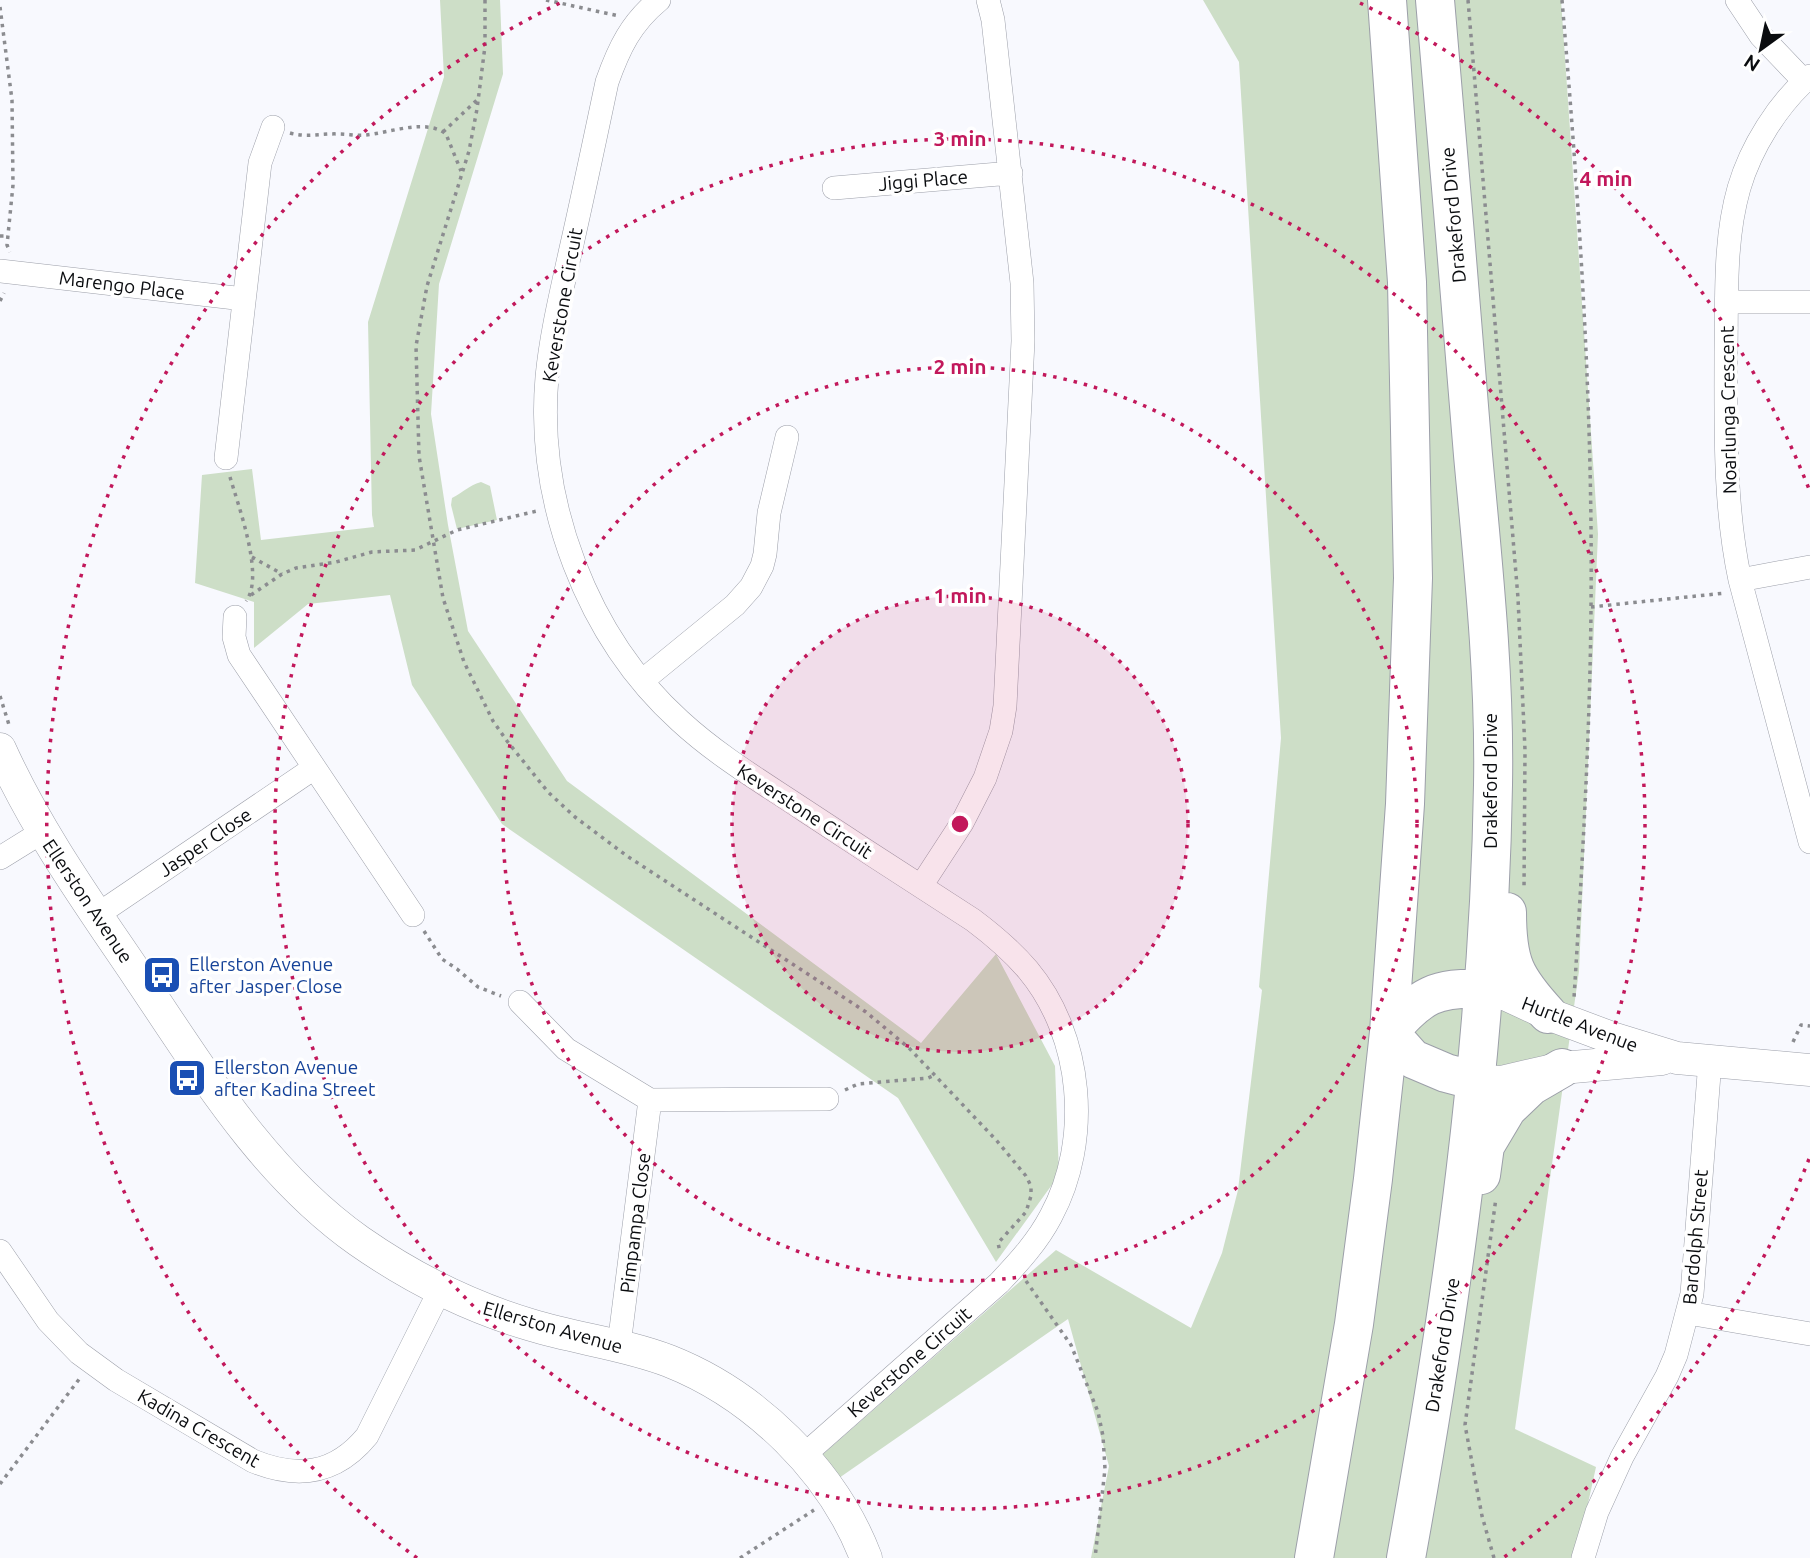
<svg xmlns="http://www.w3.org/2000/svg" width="1810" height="1558" font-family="Ubuntu,sans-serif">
  <rect width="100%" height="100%" fill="#f8f9fe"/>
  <path fill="#cddec7" d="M440,0H500L503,74L439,284L431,414L448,525L468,631L567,781L921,1043L996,954L1055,1066L1059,1175L996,1262L898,1098L502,824L412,685L390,595L308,604L254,648V602L195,583L202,475L252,469L261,540L374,527L372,515L368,322L444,77Z
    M1203,0H1561L1598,534L1579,971L1515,1429L1596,1467L1576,1558H1091L1109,1466L1068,1319L839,1478L822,1455L1056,1250L1191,1328L1222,1253L1238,1190L1262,990L1259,987L1281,738L1239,62Z
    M481,482L490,486L497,520L457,529L451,505L452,498C464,492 468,486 481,482Z"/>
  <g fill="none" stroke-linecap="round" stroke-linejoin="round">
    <defs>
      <path id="street" d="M659,0C631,23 619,48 607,82C595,139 583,196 570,253C561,294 551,335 547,377C536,502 587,637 680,721C718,756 762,782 804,810C860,847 917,884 973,920C993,935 1011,950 1028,970C1083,1036 1092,1140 1051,1216C1038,1241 1019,1262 999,1283L803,1456
        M1737,0L1761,36L1804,81
        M1810,76C1778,104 1751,147 1739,188C1724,240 1727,297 1726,352C1726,429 1724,505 1740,580L1810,842
        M834,188L1011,173
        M0,271L244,299
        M1727,302H1810
        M226,458L260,163L273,127
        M1740,580L1810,567
        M235,617L234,637L239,655L413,915
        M642,681L735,605L751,587L762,566L765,554L769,513L787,437
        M0,858L42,832
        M921,886L962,823L985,778L1001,731L1005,706L1023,341L1022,283L993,20L988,0
        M97,915L314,768
        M520,1002L566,1049L650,1100L827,1099
        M0,1251L48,1321L79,1353L116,1380L253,1461C297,1479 335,1475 367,1436L440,1290
        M1688,1313L1810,1334
        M619,1345L650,1100
        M1583,1558L1597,1512L1622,1457L1667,1376L1676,1355L1692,1294L1710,1061"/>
      <path id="secondary" d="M0,749C37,831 88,902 138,976C203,1072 263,1173 359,1241C412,1278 470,1307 531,1325C577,1339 625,1344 669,1361C755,1395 833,1471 866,1558
        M1484,989L1507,995L1548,1014L1612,1038L1677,1058L1810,1070
        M1476,1081L1501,1082L1562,1068L1662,1059"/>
      <path id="highway" d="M1507,912C1507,962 1514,977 1548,1014
        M1389,1032C1421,995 1435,987 1484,989
        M1389,1032L1413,1059L1446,1073L1476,1081
        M1481,1175L1485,1146L1507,1109L1531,1086L1562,1068
        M1314,1558L1354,1324L1373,1179L1389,1032L1405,804L1413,578L1407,282L1387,0
        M1406,1558C1452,1303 1489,1044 1493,785C1495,675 1483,564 1473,455C1461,303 1448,152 1435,0"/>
    </defs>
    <use href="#street" stroke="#9c9fa9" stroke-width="24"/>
    <use href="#secondary" stroke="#9c9fa9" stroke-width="33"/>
    <use href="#highway" stroke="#9c9fa9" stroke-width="40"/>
    <path stroke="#8b8c90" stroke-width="3.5" stroke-dasharray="3.5 5" stroke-linecap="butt" d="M485,0V46L477,109L469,151L427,286L416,346L419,456L443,598L464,662L493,721L507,741L548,792L575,817L627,856L866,1012L909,1048L997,1141L1026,1176L1031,1186V1196L1026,1212L998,1243L1000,1252
      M546,0L619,16
      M1468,0L1518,598L1525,750L1524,890
      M1562,0C1579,202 1593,404 1591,607C1590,737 1582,868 1574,998
      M0,7L12,100L13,185L7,245L10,252
      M443,132L477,100
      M290,133C307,138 322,133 339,134C348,134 357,136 366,135C389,133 426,118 446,134L461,171
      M0,236H7
      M0,301L4,293
      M230,477C238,505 265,577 246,601
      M252,557L282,574
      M251,595L282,574L296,568L336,562L372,552L415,550L457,530L537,511
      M1591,607L1725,593
      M0,696L10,728
      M424,931L442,959L457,969L478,987L501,996
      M1793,1042L1801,1025L1810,1026
      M845,1090L858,1084L928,1078L935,1075
      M1026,1281L1071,1345L1098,1412L1103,1436L1105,1469L1095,1558
      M0,1484L80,1378
      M740,1558L814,1510
      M1494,1558L1482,1516L1465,1425L1496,1198"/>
    <use href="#street" stroke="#fff" stroke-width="23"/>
    <use href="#secondary" stroke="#fff" stroke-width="32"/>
    <use href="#highway" stroke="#fff" stroke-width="38"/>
  </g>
  <circle cx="960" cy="824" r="228" fill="#c2185b" fill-opacity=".12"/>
  <g fill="none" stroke="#c2185b" stroke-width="3.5" stroke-dasharray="3.5 7">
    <circle cx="960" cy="824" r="228"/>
    <circle cx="960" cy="824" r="457"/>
    <circle cx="960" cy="824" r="685"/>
    <path d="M1809 1159A913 913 0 0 1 1503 1558M417 1558A913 913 0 0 1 560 3M1360 3A913 913 0 0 1 1809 489"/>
  </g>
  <defs>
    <symbol id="bus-square" viewBox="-11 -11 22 22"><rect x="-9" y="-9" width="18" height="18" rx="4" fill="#1a4fb4" stroke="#fff"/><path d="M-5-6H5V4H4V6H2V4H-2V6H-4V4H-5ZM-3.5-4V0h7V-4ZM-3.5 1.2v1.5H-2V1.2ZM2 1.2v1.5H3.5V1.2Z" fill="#fff"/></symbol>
  </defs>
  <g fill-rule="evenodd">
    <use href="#bus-square" x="140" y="953" width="44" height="44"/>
    <use href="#bus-square" x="165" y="1056" width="44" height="44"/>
  </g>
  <g text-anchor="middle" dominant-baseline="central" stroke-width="7" stroke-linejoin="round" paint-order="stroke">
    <g font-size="19" fill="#0a0c0f" stroke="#fff">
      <text transform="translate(923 180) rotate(-5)">Jiggi Place</text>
      <text transform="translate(1453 215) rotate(-95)">Drakeford Drive</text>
      <text transform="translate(122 285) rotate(7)">Marengo Place</text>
      <text transform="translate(562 305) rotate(-80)">Keverstone Circuit</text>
      <text transform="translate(1728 410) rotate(-91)">Noarlunga Crescent</text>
      <text transform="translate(1490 781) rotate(-90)">Drakeford Drive</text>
      <text transform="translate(805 811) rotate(33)">Keverstone Circuit</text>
      <text transform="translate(205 842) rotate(-34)">Jasper Close</text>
      <text transform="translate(88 901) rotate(56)">Ellerston Avenue</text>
      <text transform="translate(1580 1024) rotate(21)">Hurtle Avenue</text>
      <text transform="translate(635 1223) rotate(-83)">Pimpampa Close</text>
      <text transform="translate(1695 1237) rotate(-85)">Bardolph Street</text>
      <text transform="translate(553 1327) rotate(16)">Ellerston Avenue</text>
      <text transform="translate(1442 1345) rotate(-81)">Drakeford Drive</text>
      <text transform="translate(909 1362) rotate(-41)">Keverstone Circuit</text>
      <text transform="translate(199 1428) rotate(30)">Kadina Crescent</text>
    </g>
    <g font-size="19" fill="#164399" stroke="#fff" text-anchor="start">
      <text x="189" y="964">Ellerston Avenue<tspan x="189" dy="22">after Jasper Close</tspan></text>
      <text x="214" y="1067">Ellerston Avenue<tspan x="214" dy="22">after Kadina Street</tspan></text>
    </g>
  </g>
  <circle cx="960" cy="824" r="10" fill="#c2185b" stroke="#fff" stroke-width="3.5"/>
  <g font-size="21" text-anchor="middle" font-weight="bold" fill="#c2185b" stroke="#fff" stroke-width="7" stroke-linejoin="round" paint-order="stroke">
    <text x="960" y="146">3 min</text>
    <text x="1606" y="186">4 min</text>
    <text x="960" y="374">2 min</text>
    <text x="960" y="603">1 min</text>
  </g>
  <g transform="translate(1761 49) rotate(213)" stroke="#ffffff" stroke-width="5" paint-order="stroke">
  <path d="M0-5L12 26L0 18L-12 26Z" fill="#0a0c0f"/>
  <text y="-10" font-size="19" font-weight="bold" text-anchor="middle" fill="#0a0c0f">N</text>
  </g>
</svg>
